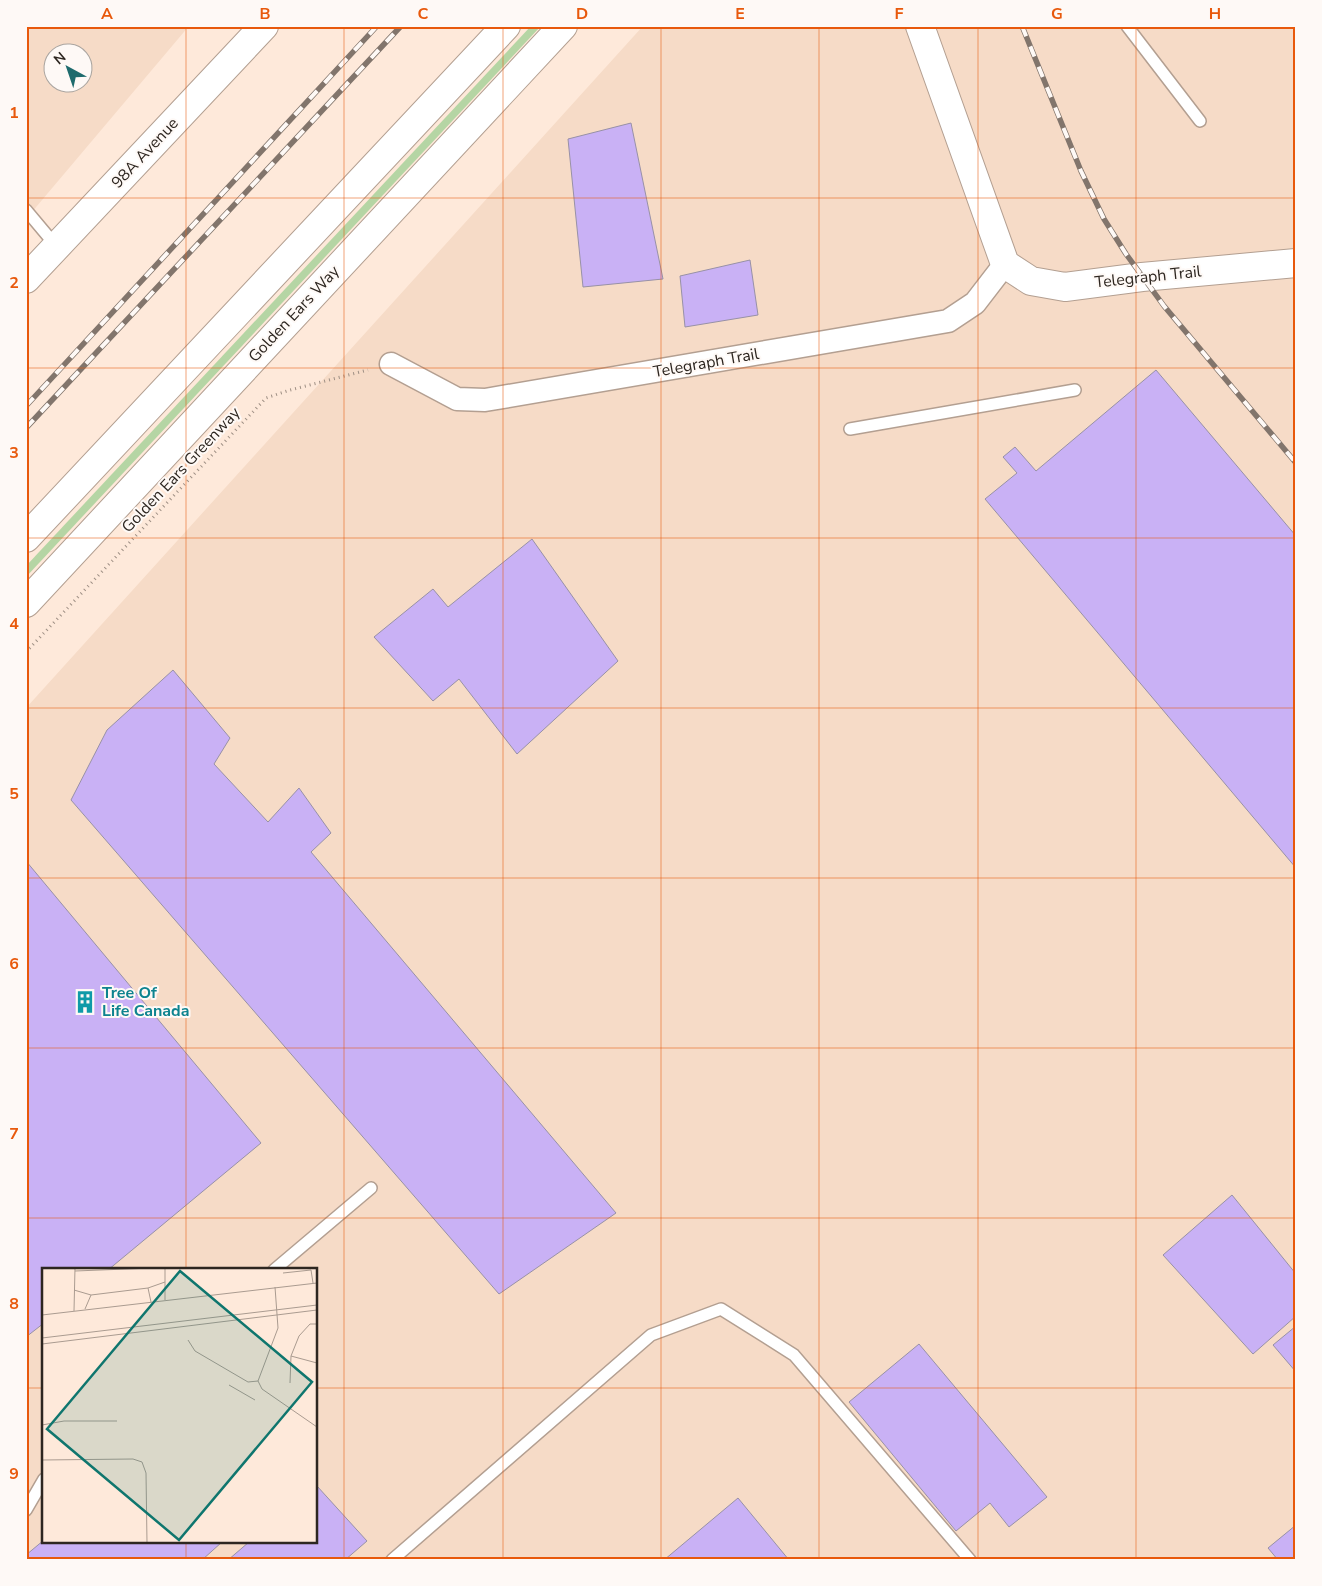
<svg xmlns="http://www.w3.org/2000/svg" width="1322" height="1586" font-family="'Nunito Sans',sans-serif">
  <rect width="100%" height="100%" fill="#fee9da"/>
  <path fill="#f6dbc7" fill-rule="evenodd" d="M26,26H189L26,219ZM52,52H82V82H52Z
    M643,26H1296V1560H26V708ZM44,1270H316V1542H44Z"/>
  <path fill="#b5d5a4" d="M531,26H541L26,577V566Z"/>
  <path fill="#c9b1f5" stroke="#9891a6" d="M631,123L663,279L583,287L568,139Z
    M750,260L758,315L685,327L680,276Z
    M1156,370L1296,536V868L985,499L1017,473L1003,457L1015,447L1036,471Z
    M532,539L618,661L517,754L459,679L433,701L374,637L433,589L448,607Z
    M173,670L230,738L214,764L268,822L299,788L331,833L311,852L616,1213L499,1294L71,800L107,730Z
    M26,861L261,1143L108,1270H44V1323L26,1337Z
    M1232,1195L1296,1274V1316L1253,1354L1163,1255Z
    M1296,1326V1372L1273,1345Z
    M919,1344L1047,1497L1009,1527L990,1503L956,1531L849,1402Z
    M317,1486L367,1541L345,1560H228L249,1542H316Z
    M738,1498L789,1560H664Z
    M1296,1525V1560H1278L1268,1548Z
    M44,1540V1542H222L202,1560H26V1555Z"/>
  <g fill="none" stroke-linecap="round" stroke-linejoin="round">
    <defs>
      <path id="lane" d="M1127,26L1200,121
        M26,210L57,247
        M850,429L1075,390
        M274,1270L371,1188
        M26,1510L44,1479
        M392,1560L651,1335L721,1309L794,1355L970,1560"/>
      <path id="street" d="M391,364L457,399L485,400L948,321L975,303L1005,264"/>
      <path id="secondary" d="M920,26L1005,264L1031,281L1065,287L1142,277L1296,263
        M26,279L264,26"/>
      <path id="highway" d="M26,538L506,26
        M26,603L563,26"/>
    </defs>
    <use href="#lane" stroke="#b39f91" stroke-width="14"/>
    <use href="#street" stroke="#b39f91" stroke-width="25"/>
    <use href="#secondary" stroke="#b39f91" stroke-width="30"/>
    <use href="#highway" stroke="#b39f91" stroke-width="30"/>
    <path stroke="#9e8f84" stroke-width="3" stroke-dasharray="1 4" stroke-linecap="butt" d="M26,652L266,398L290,390L368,370"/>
    <use href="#lane" stroke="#fff" stroke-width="11"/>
    <use href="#street" stroke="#fff" stroke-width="22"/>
    <use href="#secondary" stroke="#fff" stroke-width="28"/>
    <use href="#highway" stroke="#fff" stroke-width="28"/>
    <defs>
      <path id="rail" d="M1022,26L1081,171L1104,219L1126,254L1164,306L1296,463
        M26,406L377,26
        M26,428L401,26"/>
    </defs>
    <use href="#rail" stroke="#82756c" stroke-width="5.5"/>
    <use href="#rail" stroke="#fef9f6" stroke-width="4" stroke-dasharray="11" stroke-linecap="butt"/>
  </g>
  <path fill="none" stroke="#e8590c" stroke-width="1" stroke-opacity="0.55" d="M186,26V1270M344,26V1560M503,26V1560M661,26V1560M819,26V1560M978,26V1560M1136,26V1560M26,198H1296M26,368H1296M26,538H1296M26,708H1296M26,878H1296M26,1048H1296M26,1218H1296M26,1388H44M316,1388H1296M186,1542V1560"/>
  <defs>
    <symbol id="building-bare" viewBox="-9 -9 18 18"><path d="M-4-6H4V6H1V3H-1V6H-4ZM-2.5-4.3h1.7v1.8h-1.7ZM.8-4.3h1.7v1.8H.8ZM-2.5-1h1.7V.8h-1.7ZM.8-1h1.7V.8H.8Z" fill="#0f9aa8" stroke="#fef9f6" stroke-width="2.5" paint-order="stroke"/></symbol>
  </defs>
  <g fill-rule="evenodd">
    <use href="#building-bare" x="69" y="986" width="32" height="32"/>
  </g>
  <g text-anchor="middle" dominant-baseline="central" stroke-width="4" stroke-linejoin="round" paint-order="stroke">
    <g font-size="16" fill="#2d2620" stroke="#fef9f6">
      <text transform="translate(145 153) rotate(-47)">98A Avenue</text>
      <text transform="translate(1148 277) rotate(-6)">Telegraph Trail</text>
      <text transform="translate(294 314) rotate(-47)">Golden Ears Way</text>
      <text transform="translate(706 363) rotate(-10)">Telegraph Trail</text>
      <text transform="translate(181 470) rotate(-47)">Golden Ears Greenway</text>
    </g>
    <g font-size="16" font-weight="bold" fill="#0d838f" stroke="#fef9f6" text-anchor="start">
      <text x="102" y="993">Tree Of<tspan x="102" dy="18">Life Canada</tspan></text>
    </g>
  </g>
  <g transform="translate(42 1268)">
    <rect width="275" height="275" fill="#fee9da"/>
    <path fill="none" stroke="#aa9b90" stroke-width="1" d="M33,3L110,0M241,5L269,2L271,15M233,19L236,60L216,113L220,121L275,159M106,20L123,14M32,22L49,27L106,20L109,34M123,32V0M43,41L49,27M32,43L33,0M0,47L275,15M0,70L275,37M146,72L153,83L206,114L216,113M0,76L275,42M249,88L257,68L268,56H275M248,115L249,88L275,95M187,117L213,132M0,157L22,153H75M0,192L91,191L100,194L104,205L105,275"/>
    <path fill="#0f766e" fill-opacity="0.15" stroke="#0f766e" stroke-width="2.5" d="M138,3L270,114L137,272L5,161Z"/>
    <rect width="275" height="275" fill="none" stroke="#2d2620" stroke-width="2.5"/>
  </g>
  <rect width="1322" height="1586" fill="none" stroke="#fef9f6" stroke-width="55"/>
  <g transform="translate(68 68) rotate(320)"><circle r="24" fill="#fef9f6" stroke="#aaa5a0"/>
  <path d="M0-4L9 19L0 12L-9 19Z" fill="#1e6b6d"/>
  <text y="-8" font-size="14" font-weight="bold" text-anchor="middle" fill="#2d2620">N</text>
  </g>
  <rect x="28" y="28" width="1266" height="1530" fill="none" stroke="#e8590c" stroke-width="2"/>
  <g font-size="16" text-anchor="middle" font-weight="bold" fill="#e8590c">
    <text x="107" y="19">A</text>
    <text x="265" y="19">B</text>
    <text x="423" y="19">C</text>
    <text x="582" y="19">D</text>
    <text x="740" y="19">E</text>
    <text x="899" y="19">F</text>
    <text x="1057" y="19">G</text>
    <text x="1215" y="19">H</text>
    <text x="14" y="118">1</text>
    <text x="14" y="288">2</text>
    <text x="14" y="458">3</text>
    <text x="14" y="629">4</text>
    <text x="14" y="799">5</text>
    <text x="14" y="969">6</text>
    <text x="14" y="1139">7</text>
    <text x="14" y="1309">8</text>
    <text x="14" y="1479">9</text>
  </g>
</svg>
